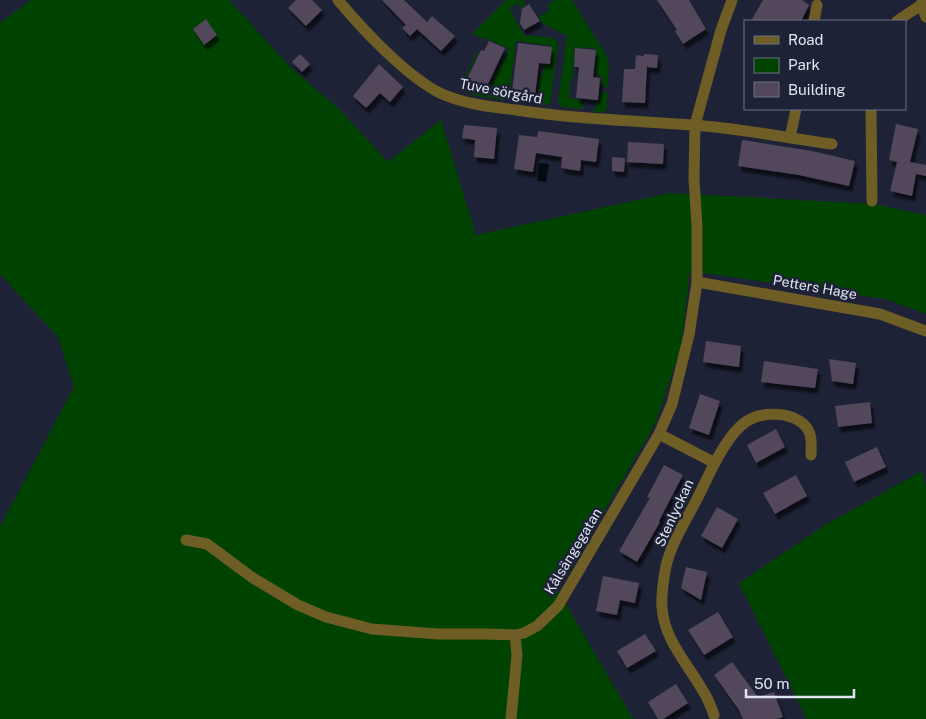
<svg xmlns="http://www.w3.org/2000/svg" width="926" height="719" font-family="'Public Sans',sans-serif">
  <defs>
    <filter id="shadow"><feDropShadow dx="3" dy="5.5" stdDeviation="1" flood-color="#0009"/></filter>
  </defs>
  <rect width="100%" height="100%" fill="#1e2236"/>
  <path fill="#004300" d="M31,0H229L291,68L338,108L388,162L441,120L476,235L670,193L874,204L926,215V314L885,299L690,271L681,347L655,424L558,590L633,719H0V527L74,387L58,337L0,274V23Z
    M506,0H522L526,5L521,8L518,3L509,8L524,35L554,38L558,43L551,98L550,103L546,105L531,104L533,95H536L538,87L545,65L551,64L552,46L516,41L509,96L504,95L503,100L477,96L459,89L477,51H479L465,80L488,91L509,49L488,39L481,38L472,34Z
    M555,0H572L606,55L609,65L607,88H605L602,86L601,76L595,73L596,49L574,47L573,79H570L569,98L583,101V109L561,107L558,102L567,36L542,23L539,17L550,10L547,5Z
    M603,92H608L606,111L604,112H595L596,101H600V94Z
    M922,471L926,487V719H807L739,583L825,525Z"/>
  <path fill="#010d10" d="M539,163L549,164L546,182L537,181Z"/>
  <path fill="#52465b" filter="url(#shadow)" d="M296,0H312L322,10L306,26L288,8Z
    M382,0H404L427,22L432,16L455,36L441,51L417,29L410,36L402,28L406,25Z
    M657,0H689L706,29L683,44L675,31L677,30Z
    M763,0H802L809,5L801,21H751Z
    M529,4L540,21L524,30L520,23L522,9Z
    M206,19L217,35L204,45L193,29Z
    M489,41L505,48L486,88L467,79L481,50L484,51Z
    M518,43L552,47L550,64L539,63L535,95L512,92Z
    M575,48L596,50L593,77L600,78L598,100L576,98L579,67H574Z
    M300,54L310,64L302,72L292,62Z
    M644,54L658,55L657,68L647,67L645,103L622,102L624,69H635L636,55L644,56Z
    M379,64L403,87L390,102L380,93L366,108L353,96Z
    M896,124L918,129L910,162L926,165V176L916,174L912,196L890,191L897,162L889,160Z
    M464,125L497,128L494,159L474,157L475,140L462,138Z
    M538,131L599,139L596,162L581,160L580,171L561,168L562,157L536,153L533,172L514,169L519,135L537,137Z
    M742,140L812,151L855,161L849,186L799,175L738,166Z
    M628,142L664,144L663,164L627,162Z
    M612,157L625,158L624,172L612,171Z
    M706,341L741,346L739,367L703,362Z
    M829,359L856,363L853,384L832,381Z
    M764,361L818,369L815,388L761,382Z
    M700,394L720,401L709,435L689,428Z
    M870,402L872,423L838,427L835,406Z
    M776,429L785,447L756,463L747,445Z
    M877,447L886,467L854,482L845,462Z
    M664,465L683,475L659,521L660,522L637,562L619,551L650,498L647,497Z
    M796,475L807,496L775,514L763,493Z
    M717,507L738,519L722,548L701,536Z
    M686,567L707,572L701,600L681,588Z
    M603,576L639,583L635,603L620,600L617,615L596,611Z
    M718,612L733,637L704,655L688,630Z
    M645,634L656,651L627,668L617,651Z
    M732,662L758,697L774,692L783,717L777,719H743L739,710L714,675Z
    M676,684L688,703L663,719H658L648,702Z"/>
  <g fill="none" stroke-linecap="round" stroke-linejoin="round">
    <path stroke="#6e5e25" stroke-width="11" d="M338,0C362,29 408,78 442,94C465,104 491,107 516,110C575,119 634,121 693,125C739,128 786,138 832,144
      M921,5L926,17
      M814,21L817,5
      M897,21L921,5L923,0
      M871,109L872,201
      M790,138L796,109
      M697,282L880,314L926,331
      M659,434L715,463
      M186,540L207,544L253,578L298,605L326,617L372,629L438,634H486L515,635L524,633L537,626L558,606L659,434L672,404L689,335L697,282V226L694,179L695,125L721,30L732,0
      M714,715C711,707 708,698 703,691C688,664 664,640 662,607C661,597 664,576 666,566C671,544 686,520 696,501C708,478 725,435 747,421C760,413 780,412 794,418C812,426 812,438 811,455
      M511,719L517,655L515,635"/>
  </g>
  <g text-anchor="middle" dominant-baseline="central" stroke-width="5" stroke-linejoin="round" paint-order="stroke">
    <g font-size="14" fill="#e0e4f1" stroke="#1e2236">
      <text transform="translate(501 91) rotate(11)">Tuve sörgård</text>
      <text transform="translate(815 287) rotate(10)">Petters Hage</text>
      <text transform="translate(674 513) rotate(-65)">Stenlyckan</text>
      <text transform="translate(573 551) rotate(-59)">Kålsängegatan</text>
    </g>
  </g>
  <rect x="744" y="20" width="162" height="90" fill="#1e2236" stroke="#6c7081"/>
  <rect x="754" y="36" width="25" height="8" fill="#6e5e25" stroke="#6c7081"/>
  <text x="788" y="45" font-size="15" fill="#e0e4f1">Road</text>
  <rect x="754" y="58" width="25" height="15" fill="#004300" stroke="#6c7081"/>
  <text x="788" y="70" font-size="15" fill="#e0e4f1">Park</text>
  <rect x="754" y="82" width="25" height="15" fill="#52465b" stroke="#6c7081"/>
  <text x="788" y="95" font-size="15" fill="#e0e4f1">Building</text>
  <path d="M746 689v8h108v-8" fill="none" stroke="#e0e4f1" stroke-width="2.5"/>
  <text x="754" y="689" font-size="15" fill="#e0e4f1" stroke="#1e2236" stroke-width="4" paint-order="stroke">50 m</text>
</svg>
